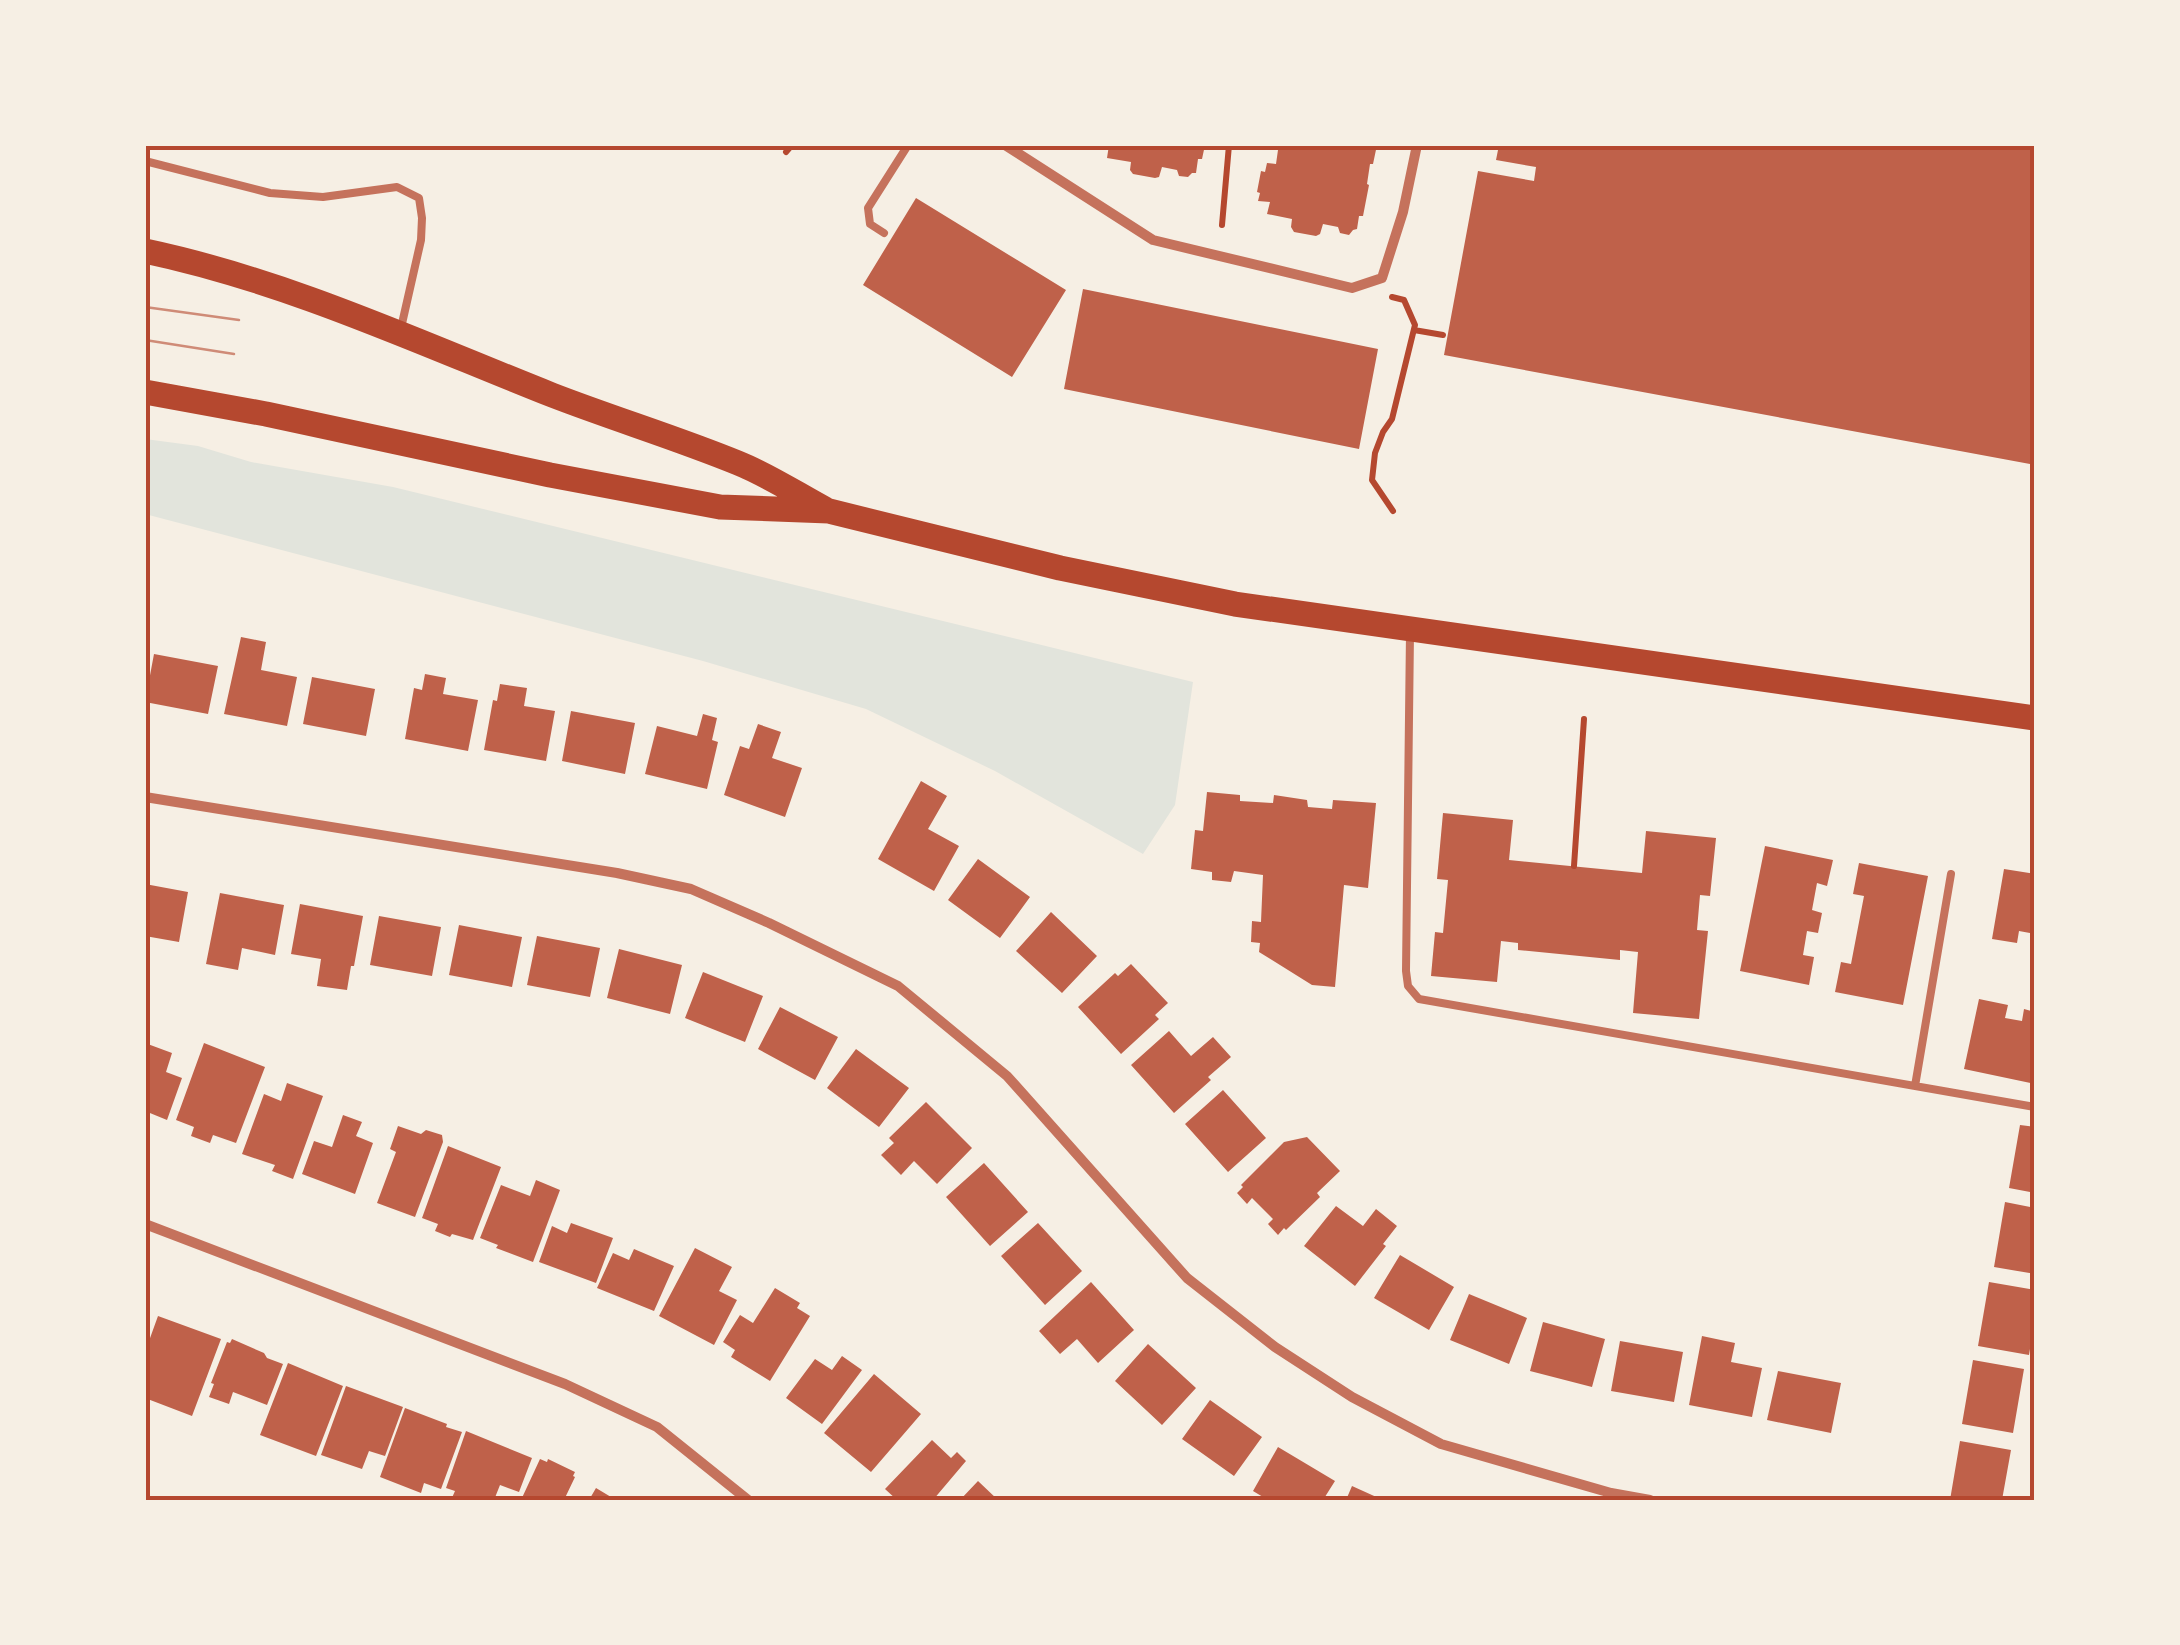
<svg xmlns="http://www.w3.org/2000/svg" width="2180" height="1645" font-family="'Roboto Serif',serif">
  <rect width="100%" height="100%" fill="#f6efe4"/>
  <path fill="#e2e4dc" d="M145,439L198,446L251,462L393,487L1193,682L1175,805L1143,854L995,771L866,709L703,661L145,514Z"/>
  <path fill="#bf614a" d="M1109,145H1205L1202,159H1198L1196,173H1192L1188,177L1179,176L1177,170L1162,167L1159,177L1155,178L1133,174L1130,170L1131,162L1107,158Z
    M1270,145H1377L1373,164H1370L1367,184L1369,185L1363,216H1359L1357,229L1353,230L1349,235L1340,233L1338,227L1323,224L1320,234L1316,236L1294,232L1291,227L1292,219L1267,214L1270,202L1258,201L1260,193L1257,192L1261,171L1265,172L1267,163L1276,164L1278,150L1270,148Z
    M1499,145H2035V465L1444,355L1478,171L1534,181L1536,167L1496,160Z
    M916,198L1066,290L1012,377L863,285Z
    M1083,289L1378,349L1359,449L1064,389Z
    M241,637L266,642L261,670L297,677L287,726L224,714Z
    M154,654L218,666L208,714L145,702Z
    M425,674L446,678L443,694L478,700L468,751L405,739L414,688L422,690Z
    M312,677L375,689L366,736L303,724Z
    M500,684L527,688L524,706L555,711L546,761L484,750L493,700L497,701Z
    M571,711L635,723L625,774L562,761Z
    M703,714L717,718L712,740L718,742L707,789L645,774L657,726L697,736Z
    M758,724L781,732L772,758L802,768L785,817L724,795L740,746L749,749Z
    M921,781L947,796L928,829L959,846L934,891L878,859Z
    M1207,792L1240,795V801L1273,803L1274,795L1307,800L1308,807L1332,809L1333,800L1376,803L1368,888L1344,885L1335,987L1312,985L1259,952L1260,943L1251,942L1252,921L1261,922L1263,875L1234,871L1231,882L1212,880V872L1191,869L1195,830L1203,831Z
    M1443,813L1513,820L1509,860L1642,873L1646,831L1716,838L1710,896L1700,895L1697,930L1708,931L1699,1019L1633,1013L1638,952L1620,950V960L1518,950V943L1501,941L1497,982L1431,976L1435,932L1443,933L1448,880L1437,879Z
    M1765,846L1833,860L1827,886L1817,883L1812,910L1822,913L1818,933L1807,931L1803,955L1814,957L1809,985L1740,971Z
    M978,859L1030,897L1000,938L948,900Z
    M1859,863L1928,876L1903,1005L1835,992L1841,962L1851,964L1864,896L1853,894Z
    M2004,869L2035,874V934L2019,931L2017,943L1992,939Z
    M145,884L188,892L179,942L145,936Z
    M220,893L284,905L275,955L242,948L238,970L206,964Z
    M300,904L363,916L354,966H351L347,990L317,986L321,959L291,954Z
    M1051,912L1097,956L1062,993L1016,951Z
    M379,916L441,927L432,976L370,965Z
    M459,925L522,937L512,987L449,975Z
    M537,936L600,948L590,997L527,985Z
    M619,949L682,965L670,1014L607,998Z
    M1131,964L1168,1003L1155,1015L1159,1019L1121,1054L1078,1007L1115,973L1118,976Z
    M703,972L763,996L745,1042L685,1018Z
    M1979,999L2008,1005L2005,1018L2022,1021L2024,1009L2035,1012V1084L1964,1069Z
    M780,1007L838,1037L815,1080L758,1049Z
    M1169,1031L1191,1056L1213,1037L1231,1057L1208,1077L1211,1080L1174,1113L1131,1065Z
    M145,1043L172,1053L166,1072L182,1078L167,1120L145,1111Z
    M204,1043L265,1067L236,1143L213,1135L210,1143L191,1136L194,1127L176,1120Z
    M856,1049L909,1088L879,1127L827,1088Z
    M287,1083L323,1096L293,1179L272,1171L275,1165L242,1154L264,1094L281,1101Z
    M1223,1090L1266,1138L1228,1172L1185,1124Z
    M926,1102L972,1148L937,1184L914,1161L901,1175L881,1155L894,1143L889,1138Z
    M343,1115L362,1122L356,1136L373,1143L355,1194L302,1174L314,1141L332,1147Z
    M2020,1125L2035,1127V1193L2009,1188Z
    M398,1126L421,1134L426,1130L442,1135L443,1142L415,1217L377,1203L396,1152L390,1149Z
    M1307,1137L1340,1171L1317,1193L1320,1197L1286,1230L1284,1228L1278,1235L1268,1224L1273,1219L1252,1198L1247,1204L1237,1193L1243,1187L1241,1185L1284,1142Z
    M448,1146L501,1167L473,1240L452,1234L450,1237L435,1231L438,1224L422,1218Z
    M984,1163L1028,1212L990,1246L946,1197Z
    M536,1180L560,1190L533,1262L496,1248L498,1245L480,1238L501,1185L530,1196Z
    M2005,1202L2035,1208V1274L1994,1267Z
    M1336,1206L1363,1226L1376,1209L1397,1226L1383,1244L1386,1246L1355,1286L1304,1246Z
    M571,1223L613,1238L596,1283L539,1262L552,1226L567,1233Z
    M1038,1223L1082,1271L1045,1305L1001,1256Z
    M695,1248L732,1267L719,1291L737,1300L714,1345L659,1316Z
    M634,1249L674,1266L654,1311L597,1288L613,1253L629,1260Z
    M1400,1255L1454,1287L1429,1330L1374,1298Z
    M1091,1282L1134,1330L1098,1363L1077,1339L1060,1354L1039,1331Z
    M1989,1282L2035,1290V1318L2029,1355L1978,1346Z
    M775,1288L800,1303L797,1308L810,1316L770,1381L731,1357L735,1350L723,1342L740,1315L753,1323Z
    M1469,1294L1527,1318L1509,1364L1450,1340Z
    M158,1316L221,1339L192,1416L145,1398V1352Z
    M1543,1322L1605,1339L1592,1387L1530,1371Z
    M1702,1336L1735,1343L1731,1362L1762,1368L1752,1417L1689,1405Z
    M232,1339L264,1353L267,1358L283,1364L267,1405L233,1392L229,1404L209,1397L214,1384L211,1383L227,1342L230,1343Z
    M1620,1341L1683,1352L1674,1402L1611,1391Z
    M1148,1344L1196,1388L1162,1425L1115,1381Z
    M842,1356L862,1370L822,1424L786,1398L815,1359L832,1370Z
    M1973,1360L2024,1369L2013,1433L1962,1424Z
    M288,1363L343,1386L316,1456L260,1435Z
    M1778,1371L1841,1383L1831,1433L1767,1420Z
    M874,1374L921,1414L871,1472L824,1433Z
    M346,1386L403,1407L385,1456L369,1451L362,1469L321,1455Z
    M1210,1400L1262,1437L1234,1476L1182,1439Z
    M405,1408L447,1424L446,1427L462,1432L441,1489L424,1483L421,1493L380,1477Z
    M466,1431L532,1458L519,1492L500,1485L494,1500H451L455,1491L446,1488Z
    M932,1440L951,1458L957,1452L966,1461L933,1500H897L885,1489Z
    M1960,1441L2011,1450L2002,1500H1950Z
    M1278,1447L1335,1481L1323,1500H1268L1253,1491Z
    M540,1459L547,1462L548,1459L575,1472L573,1476L575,1477L564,1500H521Z
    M978,1481L998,1500H960Z
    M1352,1486L1383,1500H1346Z
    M596,1488L616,1500H589Z"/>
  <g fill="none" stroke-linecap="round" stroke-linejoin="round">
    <path stroke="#b5482f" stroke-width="6" d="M786,152L792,145
      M1222,225L1229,145
      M1392,297L1404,300L1415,325L1392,419L1383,432L1375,453L1372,480L1393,511
      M1414,330L1443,335
      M1574,866L1584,719"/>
    <path stroke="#c5725c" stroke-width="8" d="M145,161L270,193L323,197L397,187L419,198L422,218L421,240L401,328
      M884,233L870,224L868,208L908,145
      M1410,633L1406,971L1408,986L1419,999L2035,1107
      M1915,1086L1951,874"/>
    <path stroke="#c5725c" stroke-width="10" d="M1005,145L1153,240L1352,288L1382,278L1403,212L1417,145
      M145,797L617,873L691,889L769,923L898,986L1007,1076L1187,1278L1275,1347L1352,1397L1441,1444L1611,1493L1650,1500
      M145,1224L565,1384L657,1427L748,1500"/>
    <path stroke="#b5482f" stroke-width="25" d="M145,251C287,281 418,342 552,395C614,419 677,438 738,463C768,475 797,494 825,509
      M145,392L266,414L550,475L720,507L829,511L1060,568L1235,604L2035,718"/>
    <path stroke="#cf8b77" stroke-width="2.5" d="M145,307L239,320
      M145,340L234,354"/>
  </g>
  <rect width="2180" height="1645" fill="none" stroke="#f6efe4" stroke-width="295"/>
  <rect x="148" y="148" width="1884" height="1350" fill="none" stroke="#b5482f" stroke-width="4"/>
</svg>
